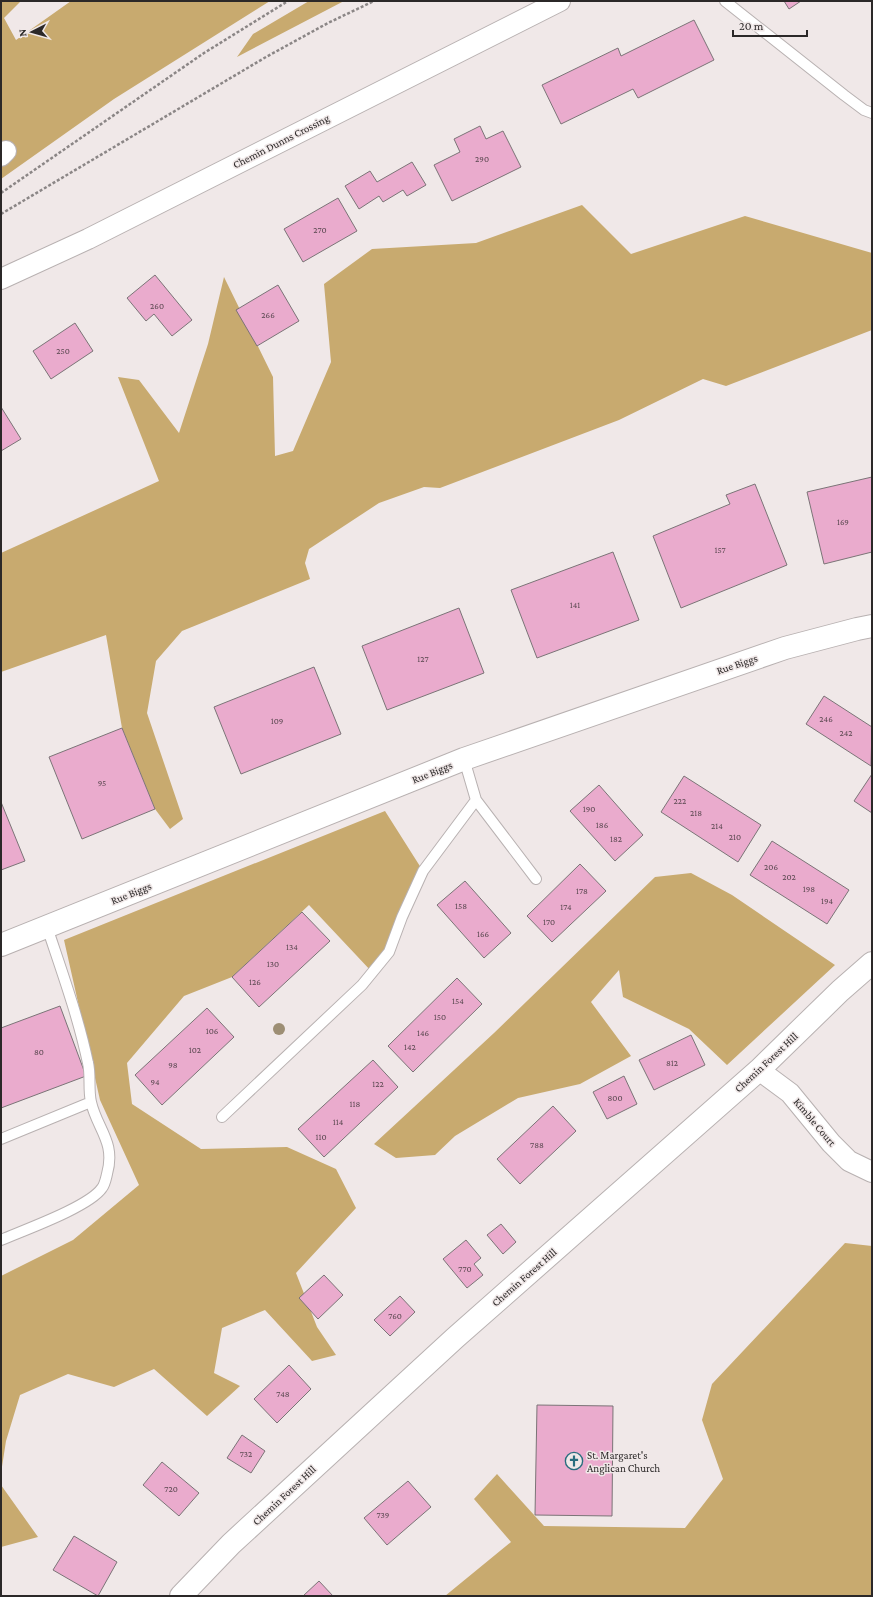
<svg xmlns="http://www.w3.org/2000/svg" width="873" height="1597" font-family="'Crimson Pro',serif">
  <rect width="100%" height="100%" fill="#f0e8e8"/>
  <path fill="#c8aa6f" d="M1,1H21L4,18L16,40L71,1H270L114,99L1,179Z
    M309,1H344L237,57L253,34Z
    M582,205L631,254L745,216L872,253V330L726,386L703,379L619,420L440,488L424,487L379,503L309,549L305,563L310,579L182,631L156,661L147,713L183,819L170,829L155,809L122,728L106,635L1,672V553L159,481L118,377L139,380L179,433L208,344L224,277L273,377L275,456L293,451L331,362L324,284L372,249L476,243Z
    M385,811L423,871L389,952L372,972L309,905L232,977L184,996L127,1063L132,1104L201,1149L287,1147L336,1169L356,1208L296,1273L317,1327L336,1355L312,1361L265,1310L222,1328L214,1373L240,1386L207,1416L154,1369L114,1387L68,1374L20,1395L6,1441L1,1473V1276L73,1240L139,1185L100,1100L64,940Z
    M691,873L732,895L835,965L727,1065L689,1029L623,997L619,970L591,1002L631,1056L580,1084L518,1098L455,1136L435,1155L396,1158L374,1144L494,1033L655,877Z
    M845,1243L872,1246V1596H445L511,1542L474,1499L497,1474L544,1526L685,1528L723,1479L702,1420L712,1384Z
    M1,1485L38,1537L1,1547Z"/>
  <path fill="#eaabcd" stroke="#7b7477" d="M784,1H801L789,9Z
    M694,20L714,60L638,98L633,89L561,124L542,85L618,48L621,56Z
    M480,126L486,139L503,131L521,167L452,201L434,165L460,152L454,139Z
    M412,162L426,185L407,196L403,190L383,202L379,196L359,209L345,186L370,171L377,182Z
    M338,198L357,231L303,262L284,229Z
    M155,275L192,320L172,336L154,314L146,321L127,298Z
    M278,285L299,321L257,346L236,310Z
    M75,323L93,351L51,379L33,351Z
    M1,407L21,439L1,451Z
    M872,477V552L824,564L807,492Z
    M755,484L787,565L681,608L653,536L730,504L726,495Z
    M613,552L639,620L537,658L511,590Z
    M459,608L484,673L387,710L362,646Z
    M314,667L341,734L241,774L214,707Z
    M824,696L872,727L871,766L806,724Z
    M122,728L155,809L82,839L49,757Z
    M872,774V813L854,801Z
    M684,776L761,825L738,862L661,812Z
    M599,785L643,835L615,861L570,811Z
    M1,802L25,861L1,870Z
    M772,841L849,890L827,924L750,875Z
    M580,864L606,891L552,942L527,916Z
    M465,881L511,933L484,958L437,905Z
    M302,912L330,941L259,1007L232,977Z
    M457,978L482,1004L413,1072L388,1046Z
    M60,1006L86,1076L1,1108V1028Z
    M207,1008L234,1037L162,1105L135,1075Z
    M691,1035L705,1065L654,1090L639,1060Z
    M373,1060L398,1087L324,1157L298,1129Z
    M624,1076L637,1104L607,1119L593,1092Z
    M553,1106L576,1131L520,1184L497,1159Z
    M501,1224L516,1242L503,1254L487,1235Z
    M466,1240L481,1258L474,1264L483,1275L467,1288L443,1259Z
    M324,1275L343,1295L318,1319L299,1298Z
    M400,1296L415,1312L390,1336L374,1320Z
    M289,1365L311,1389L277,1423L254,1399Z
    M537,1405L613,1406L612,1516L535,1515Z
    M242,1435L265,1451L251,1473L227,1458Z
    M162,1462L199,1493L179,1516L143,1485Z
    M408,1481L431,1507L387,1545L364,1518Z
    M74,1536L117,1562L98,1596L53,1570Z
    M319,1581L333,1596H303Z"/>
  <g fill="none" stroke-linecap="round" stroke-linejoin="round">
    <defs>
      <path id="lane" d="M725,1L844,95L864,110L872,113
        M476,800L536,879
        M222,1117L362,985L389,952L402,917L423,871L476,800L464,759
        M1,1139L91,1102
        M1,1240C24,1230 89,1207 102,1188C105,1184 106,1178 107,1174C116,1142 97,1129 91,1102C88,1089 91,1075 88,1063C78,1016 62,972 47,927"/>
      <path id="street" d="M1,156L6,151
        M1,279L88,239L560,1
        M759,1070L790,1093L831,1143L849,1161L872,1172"/>
      <path id="secondary" d="M1,945L464,759L785,648L857,629L872,626
        M181,1596L231,1544L455,1338L759,1070L840,991L872,963"/>
    </defs>
    <use href="#lane" stroke="#b8b1b1" stroke-width="12"/>
    <use href="#street" stroke="#b8b1b1" stroke-width="22"/>
    <use href="#secondary" stroke="#b8b1b1" stroke-width="24"/>
    <path stroke="#8b8686" stroke-width="2.5" stroke-dasharray="3 2" stroke-linecap="butt" d="M1,193L204,53L288,1
      M1,214L266,57L328,23L374,1"/>
    <use href="#lane" stroke="#fff" stroke-width="10"/>
    <use href="#street" stroke="#fff" stroke-width="20"/>
    <use href="#secondary" stroke="#fff" stroke-width="22"/>
  </g>
  <circle fill="#9d8e74" cx="279" cy="1029" r="6"/>
  <defs>
    <symbol id="church-ring" viewBox="-11 -11 22 22"><circle r="9.5" fill="#f0e8e8" stroke="#296d7e" stroke-width="1.5"/><path d="M-1.2-6h2.4v3.5h3.3v2.4h-3.3V6h-2.4V-.1h-3.3v-2.4h3.3Z" fill="#296d7e"/></symbol>
  </defs>
  <g fill-rule="evenodd">
    <use href="#church-ring" x="564" y="1451" width="20" height="20"/>
  </g>
  <g text-anchor="middle" dominant-baseline="central" stroke-width="3" stroke-linejoin="round" paint-order="stroke">
    <g font-size="9" fill="#5b4951">
      <text x="482" y="159">290</text>
      <text x="320" y="230">270</text>
      <text x="157" y="306">260</text>
      <text x="268" y="315">266</text>
      <text x="63" y="351">250</text>
      <text x="843" y="522">169</text>
      <text x="720" y="550">157</text>
      <text x="575" y="605">141</text>
      <text x="423" y="659">127</text>
      <text x="826" y="719">246</text>
      <text x="277" y="721">109</text>
      <text x="846" y="733">242</text>
      <text x="102" y="783">95</text>
      <text x="680" y="801">222</text>
      <text x="589" y="809">190</text>
      <text x="696" y="813">218</text>
      <text x="602" y="825">186</text>
      <text x="717" y="826">214</text>
      <text x="735" y="837">210</text>
      <text x="616" y="839">182</text>
      <text x="771" y="867">206</text>
      <text x="789" y="877">202</text>
      <text x="809" y="889">198</text>
      <text x="582" y="891">178</text>
      <text x="827" y="901">194</text>
      <text x="461" y="906">158</text>
      <text x="566" y="907">174</text>
      <text x="549" y="922">170</text>
      <text x="483" y="934">166</text>
      <text x="292" y="947">134</text>
      <text x="273" y="964">130</text>
      <text x="255" y="982">126</text>
      <text x="458" y="1001">154</text>
      <text x="440" y="1017">150</text>
      <text x="212" y="1031">106</text>
      <text x="423" y="1033">146</text>
      <text x="410" y="1047">142</text>
      <text x="195" y="1050">102</text>
      <text x="39" y="1052">80</text>
      <text x="672" y="1063">812</text>
      <text x="173" y="1065">98</text>
      <text x="155" y="1082">94</text>
      <text x="378" y="1084">122</text>
      <text x="615" y="1098">800</text>
      <text x="355" y="1104">118</text>
      <text x="338" y="1122">114</text>
      <text x="321" y="1137">110</text>
      <text x="537" y="1145">788</text>
      <text x="465" y="1269">770</text>
      <text x="395" y="1316">760</text>
      <text x="283" y="1394">748</text>
      <text x="246" y="1454">732</text>
      <text x="171" y="1489">720</text>
      <text x="383" y="1515">739</text>
    </g>
    <g font-size="11" fill="#2b2828" stroke="#f0e8e8">
      <text transform="translate(281 141) rotate(-27)">Chemin Dunns Crossing</text>
      <text transform="translate(737 664) rotate(-19)">Rue Biggs</text>
      <text transform="translate(432 772) rotate(-22)">Rue Biggs</text>
      <text transform="translate(131 893) rotate(-22)">Rue Biggs</text>
      <text transform="translate(766 1062) rotate(-43)">Chemin Forest Hill</text>
      <text transform="translate(815 1122) rotate(50)">Kimble Court</text>
      <text transform="translate(524 1277) rotate(-41)">Chemin Forest Hill</text>
      <text transform="translate(284 1495) rotate(-43)">Chemin Forest Hill</text>
    </g>
    <g font-size="11" fill="#2b2828" stroke="#f0e8e8" text-anchor="start">
      <text x="587" y="1455">St. Margaret's<tspan x="587" dy="13">Anglican Church</tspan></text>
    </g>
  </g>
  <rect width="873" height="1597" fill="none" stroke="#2b2828" stroke-width="4"/>
  <g transform="translate(32 32) rotate(264)" stroke="#f0e8e8" stroke-width="3" paint-order="stroke">
  <path d="M0-3L7 15L0 10L-7 15Z" fill="#2b2828"/>
  <text y="-6" font-size="11" font-weight="bold" text-anchor="middle" fill="#2b2828">N</text>
  </g>
  <path d="M733 30v6h74v-6" fill="none" stroke="#2b2828" stroke-width="2"/>
  <text x="739" y="30" font-size="12" fill="#2b2828" stroke="#f0e8e8" stroke-width="3" paint-order="stroke">20 m</text>
</svg>
